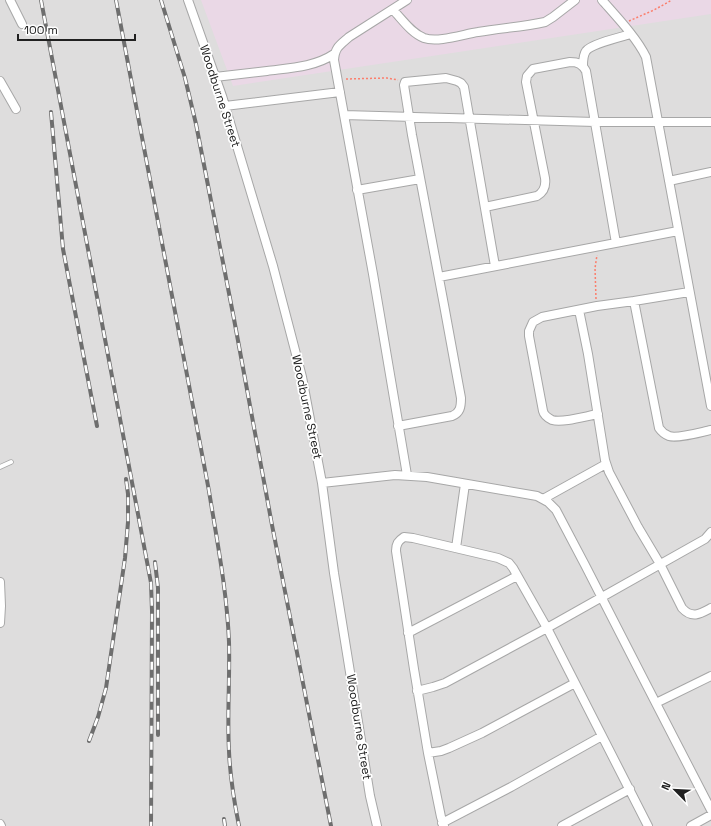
<svg xmlns="http://www.w3.org/2000/svg" width="711" height="826" font-family="'Space Grotesk',sans-serif">
  <rect width="100%" height="100%" fill="#f1ede6"/>
  <path fill="#dedddd" d="M0,0H711V826H0Z"/>
  <path fill="#ead8e6" d="M201,0H711V14L233,86Z"/>
  <g fill="none" stroke-linecap="round" stroke-linejoin="round">
    <defs>
      <path id="service" d="M0,467L11,462"/>
      <path id="minor" d="M10,0L22,24
        M188,0L222,96L273,266L302,377L322,483L334,573L370,796L377,826
        M602,0C616,16 637,38 646,57L711,406
        M393,10C402,19 411,33 424,38C438,43 464,34 478,32C500,28 523,27 545,22L553,17L575,0
        M583,66C583,61 583,55 586,51C591,44 621,37 631,34
        M215,77C232,75 249,73 267,71C289,68 315,67 334,54
        M0,81L16,109
        M225,106L340,92
        M344,115L595,122H711
        M669,181L711,172
        M357,190L420,179
        M485,207L537,196C544,192 546,185 545,178L526,82L527,76L533,69L570,62C578,62 582,64 586,71L616,243
        M439,277L678,231
        M634,301L659,428C661,431 664,434 669,436C677,439 701,432 711,430
        M579,310L588,354L605,460L609,472L638,527L660,564L682,608C692,619 700,614 711,608
        M598,414C586,416 563,423 552,420C548,418 544,415 543,411L529,336V331L533,322L542,317L597,306L634,301L689,292
        M398,426L452,416C460,413 461,407 461,398L444,305L412,135L404,85L405,82L446,78L457,81L461,83L464,87L495,266
        M407,475L373,274L334,60C335,47 340,45 349,37L407,0
        M322,483L395,475L427,477L537,496L548,502L556,510L585,565L646,684L711,810
        M543,499L606,464
        M456,548L465,484
        M0,582L1,606L0,623
        M408,633L517,576
        M417,691L433,687L445,683L547,628L705,539L711,532
        M656,703L711,676
        M428,753L441,751L449,748L482,733L575,683
        M442,823L511,787L602,736
        M0,824L1,826
        M444,826L441,817L428,753L414,669L396,551C396,544 398,541 404,537L413,538L498,558L509,563L513,568L547,628L648,826
        M562,826L630,789
        M691,826L711,815"/>
    </defs>
    <use href="#service" stroke="#a7a7a7" stroke-width="5.5"/>
    <use href="#minor" stroke="#a7a7a7" stroke-width="10"/>
    <path stroke="#fb7e6c" stroke-width="1.5" stroke-dasharray="2 2" stroke-linecap="butt" d="M629,21L654,10L672,0
      M346,79L387,78L398,80
      M596,299L595,268L597,255"/>
    <use href="#service" stroke="#fff" stroke-width="4"/>
    <use href="#minor" stroke="#fff" stroke-width="8"/>
    <defs>
      <path id="rail" d="M41,0L151,583L152,611L151,826
        M116,0L209,491C217,541 227,591 229,642C230,678 227,715 229,751C230,776 234,801 239,826
        M161,0L185,78L196,124L205,170L234,319L272,525L331,826
        M51,112L63,249L97,426
        M155,562L158,588V735
        M89,741L98,717L106,688L125,558L128,522V494L126,479
        M224,819L225,826"/>
    </defs>
    <use href="#rail" stroke="#6e6e6e" stroke-width="4"/>
    <use href="#rail" stroke="#fff" stroke-width="2.5" stroke-dasharray="8" stroke-linecap="butt"/>
  </g>
  <g text-anchor="middle" dominant-baseline="central" stroke-width="3.5" stroke-linejoin="round" paint-order="stroke">
    <g font-size="12" fill="#202020" stroke="#fff">
      <text transform="translate(220 96) rotate(72)">Woodburne Street</text>
      <text transform="translate(307 407) rotate(78)">Woodburne Street</text>
      <text transform="translate(359 727) rotate(81)">Woodburne Street</text>
    </g>
  </g>
  <g transform="translate(675 790) rotate(294)" stroke="#ffffff" stroke-width="3" paint-order="stroke">
  <path d="M0-3L7 15L0 10L-7 15Z" fill="#202020"/>
  <text y="-6" font-size="11" font-weight="bold" text-anchor="middle" fill="#202020">N</text>
  </g>
  <path d="M18 34v6h117v-6" fill="none" stroke="#202020" stroke-width="2"/>
  <text x="24" y="34" font-size="12" fill="#202020" stroke="#ffffff" stroke-width="3" paint-order="stroke">100 m</text>
</svg>
